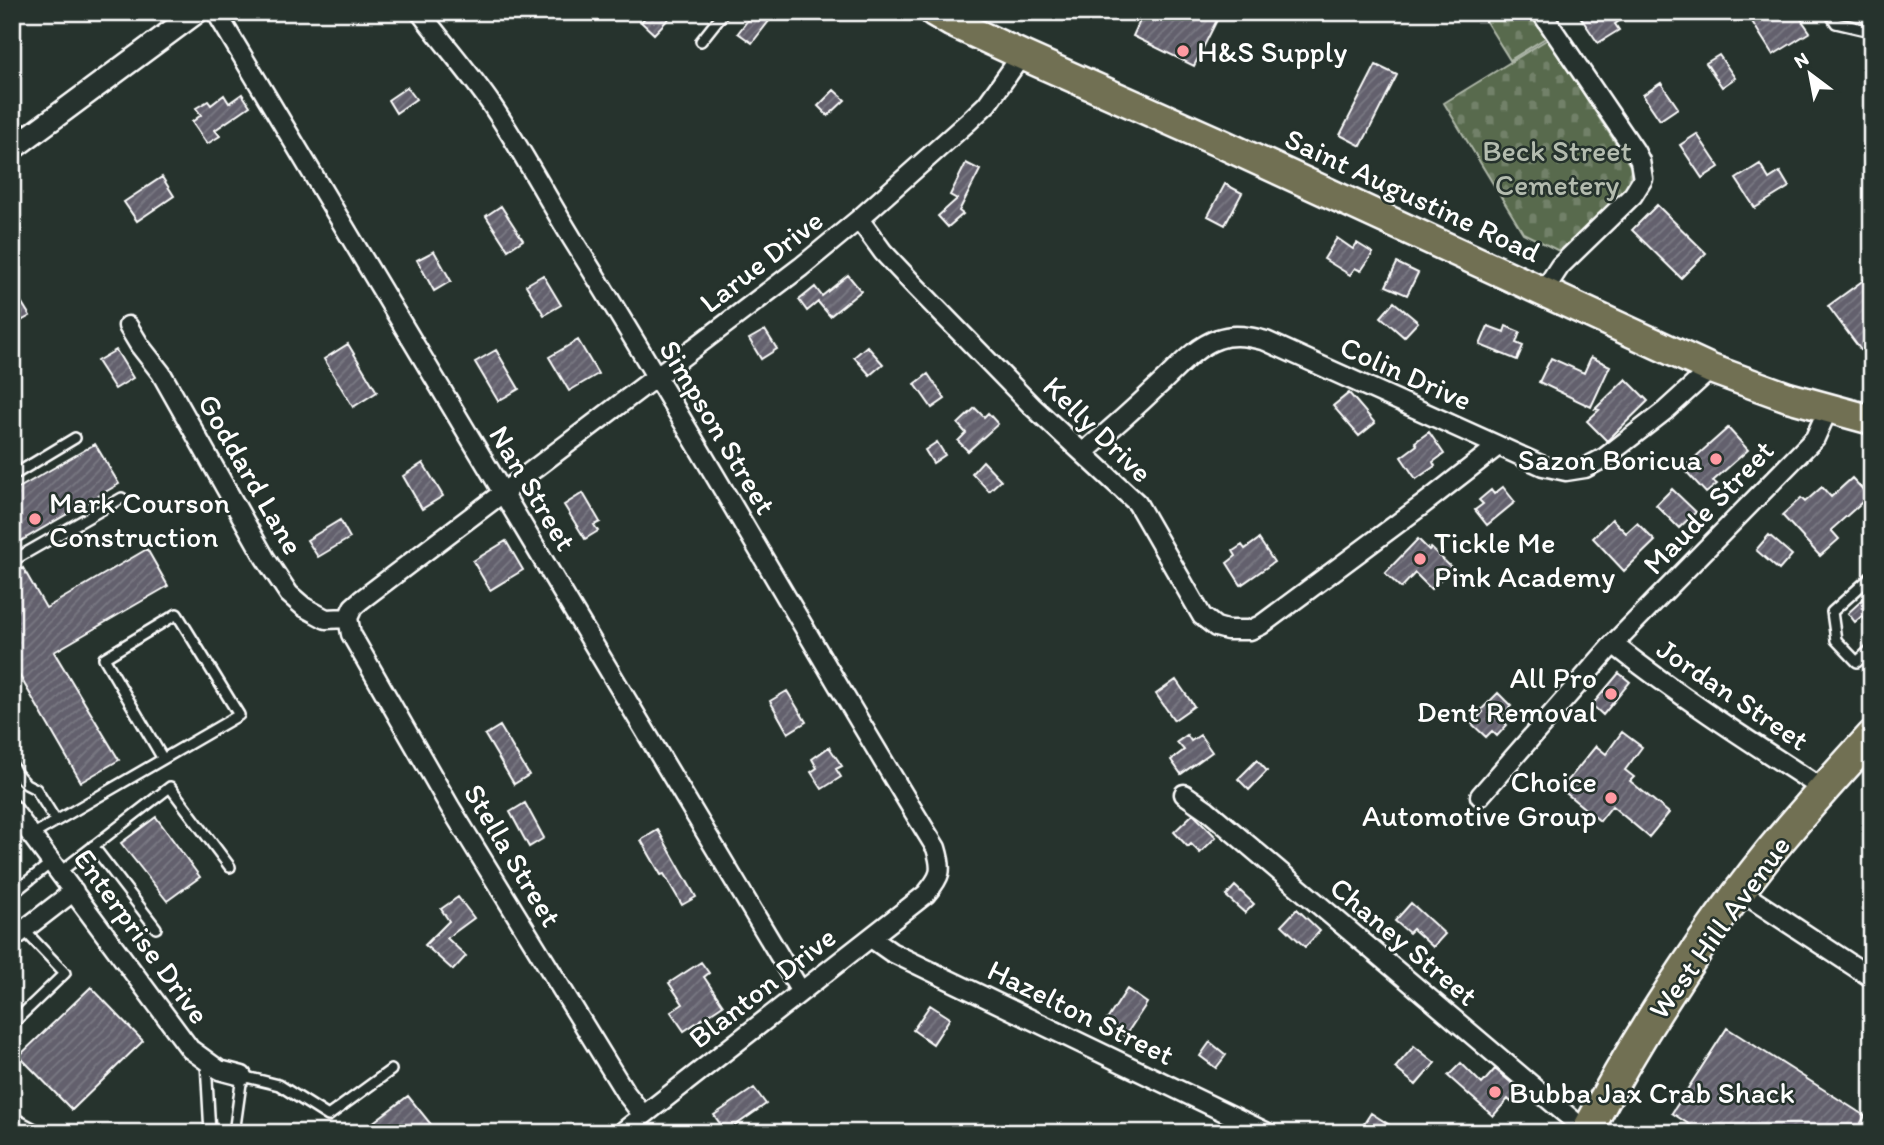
<svg xmlns="http://www.w3.org/2000/svg" width="1884" height="1145" font-family="Itim,sans-serif">
  <defs>
    <pattern id="cemetery-stones" width="16" height="16" patternUnits="userSpaceOnUse" patternTransform="scale(1.75)"><rect width="16" height="16" fill="#596b4e"/><path d="M2 7V4a2 2 0 0 1 4 0v3zM10 15v-3a2 2 0 0 1 4 0v3z" fill="#728169"/></pattern>
    <pattern id="building-hatch" width="6" height="6" patternUnits="userSpaceOnUse" patternTransform="scale(1.75)"><rect width="6" height="6" fill="#63616d"/><path d="M-1 1l2-2M0 6l6-6M5 7l2-2" fill="none" stroke="#7a7983"/></pattern>
  </defs>
  <rect width="100%" height="100%" fill="#26332d"/>
  <filter id="ink" filterUnits="userSpaceOnUse"><feTurbulence type="fractalNoise" baseFrequency=".0143" numOctaves="2"/><feDisplacementMap in="SourceGraphic" scale="14" xChannelSelector="R" yChannelSelector="G"/><feConvolveMatrix kernelMatrix="1 2 1 2 8 2 1 2 1" color-interpolation-filters="sRGB"/></filter>
  <g filter="url(#ink)">
    <path fill="url(#cemetery-stones)" stroke="#acb5a6" stroke-width="2" d="M1480,12H1531L1547,37L1510,60Z
      M1548,39L1631,167L1630,182L1625,194L1559,251L1523,233L1444,103Z"/>
    <path fill="url(#building-hatch)" stroke="#fff" stroke-width="2" d="M650,12H675L654,34L641,22Z
      M754,12H776L752,43L738,33Z
      M1144,12H1221L1194,66L1133,36Z
      M1590,12H1632L1615,24L1619,30L1598,43L1581,18Z
      M1746,12H1796L1810,32L1773,55Z
      M1719,55L1735,78L1722,87L1706,63Z
      M1376,65L1397,75L1361,146L1340,135Z
      M1661,83L1678,108L1660,120L1643,95Z
      M407,87L416,99L396,113L388,100Z
      M834,90L845,100L828,116L818,106Z
      M242,94L250,106L215,130L220,136L207,144L192,122L201,115L196,108L208,101L211,105L224,95L229,103Z
      M1697,134L1719,167L1702,178L1680,145Z
      M966,163L980,170L959,211L963,214L948,227L938,216L957,199L950,195Z
      M1760,164L1769,179L1780,172L1789,187L1755,208L1736,179Z
      M162,177L174,196L137,221L124,202Z
      M1225,184L1242,193L1225,225L1208,216Z
      M1657,205L1706,253L1681,278L1632,230Z
      M501,206L523,240L508,250L486,216Z
      M1337,238L1353,249L1357,243L1373,253L1361,271L1355,268L1350,275L1324,259Z
      M434,251L451,281L434,291L417,260Z
      M1397,263L1418,273L1407,295L1386,286Z
      M1872,274V347L1863,353L1828,306Z
      M543,275L561,305L544,315L526,285Z
      M848,275L861,291L830,316L818,302L807,311L799,300L815,287L822,296Z
      M12,287L30,316L12,326Z
      M1394,302L1418,322L1404,337L1381,317Z
      M1488,326L1504,332L1506,326L1520,332L1516,343L1523,346L1517,360L1480,345Z
      M765,330L777,349L761,359L749,339Z
      M578,340L598,374L569,391L549,357Z
      M348,344L377,392L353,407L324,359Z
      M867,346L883,364L870,375L854,357Z
      M116,350L133,378L115,389L97,361Z
      M496,350L519,389L498,401L475,362Z
      M1591,357L1610,366L1591,407L1539,382L1551,358L1584,373Z
      M928,374L945,399L932,408L915,384Z
      M1626,379L1648,401L1607,441L1587,421L1599,410L1595,409Z
      M1349,393L1375,423L1359,436L1333,406Z
      M975,408L984,417L988,413L998,424L968,451L958,441L966,433L958,424Z
      M1728,428L1748,450L1713,481L1717,484L1706,493L1683,468Z
      M1429,432L1444,454L1433,462L1435,466L1416,479L1401,457L1417,445L1415,442Z
      M937,442L945,455L933,463L925,450Z
      M95,444L119,484L12,546V492Z
      M983,461L1001,480L989,491L972,473Z
      M423,463L443,496L422,509L403,476Z
      M1852,478L1869,496L1831,530L1839,539L1820,556L1782,515L1801,498L1805,502L1822,487L1831,497Z
      M1503,487L1515,502L1487,525L1475,510L1483,504L1479,500L1491,490L1494,494Z
      M1672,489L1696,512L1679,528L1656,505Z
      M583,493L600,522L594,525L598,531L585,539L564,505Z
      M1612,519L1626,533L1637,523L1655,541L1624,571L1593,538Z
      M340,520L350,538L318,557L307,540Z
      M1769,535L1792,555L1779,570L1756,550Z
      M1259,539L1274,562L1241,585L1227,563L1236,556L1233,551L1242,545L1245,549Z
      M1418,539L1429,550L1431,548L1452,568L1431,589L1415,573L1401,588L1385,573Z
      M506,541L523,570L490,590L473,561Z
      M147,549L168,586L54,652L119,760L81,782L18,673L12,676V575L23,568L46,608Z
      M1872,591V627L1862,616L1855,622L1848,613Z
      M1619,673L1630,682L1603,715L1592,705Z
      M1176,680L1194,706L1174,720L1156,694Z
      M787,691L806,722L788,733L770,701Z
      M1498,693L1511,706L1500,718L1507,725L1497,736L1492,731L1486,737L1472,724L1483,712L1481,710Z
      M500,726L529,775L514,784L485,735Z
      M1622,732L1642,747L1625,770L1634,777L1630,781L1669,813L1649,837L1612,806L1600,821L1561,789L1596,746L1606,754Z
      M1187,735L1191,741L1200,735L1212,752L1181,774L1171,760L1184,750L1177,742Z
      M829,747L842,766L836,769L841,777L822,789L811,772L817,768L812,759Z
      M1257,760L1267,771L1249,790L1238,779Z
      M525,803L544,838L529,847L510,812Z
      M1193,814L1216,837L1200,853L1191,844L1188,847L1174,832Z
      M156,817L200,877L167,901L121,843Z
      M658,830L696,897L682,905L664,874L661,875L641,840Z
      M1235,886L1254,904L1245,913L1226,896Z
      M458,897L474,918L447,938L466,956L453,970L425,945L449,921L441,909Z
      M1411,903L1445,934L1433,947L1413,929L1409,933L1395,921Z
      M1297,909L1320,931L1305,947L1282,925Z
      M701,962L709,973L704,977L723,1005L684,1031L671,1012L683,1004L669,983Z
      M91,987L143,1041L72,1110L19,1056Z
      M1127,989L1147,1003L1125,1036L1105,1023Z
      M930,1005L950,1018L933,1044L913,1030Z
      M1727,1028L1865,1116L1855,1133H1702L1672,1113Z
      M1210,1042L1226,1055L1216,1068L1200,1056Z
      M1414,1046L1435,1063L1416,1085L1395,1068Z
      M1461,1063L1482,1084L1495,1069L1521,1091L1511,1102L1508,1099L1493,1116L1448,1076Z
      M754,1088L766,1104L726,1132L714,1115Z
      M408,1096L434,1128L428,1133H359Z
      M1371,1113L1402,1133H1358Z"/>
    <g fill="none" stroke-linecap="round" stroke-linejoin="round">
      <defs>
        <path id="service" d="M1829,12L1836,23L1866,30L1872,26
          M701,41L724,12
          M12,476L75,438
          M12,561L122,498
          M1872,576L1832,612L1836,640L1857,662L1872,648
          M12,765L16,773L26,784L36,789L56,821
          M32,835L239,715L177,614L104,658L163,759
          M93,846L156,928
          M60,872L170,787L230,867
          M12,894L52,862
          M12,1024L65,973L23,929
          M206,1062L210,1133
          M12,1117L42,1133
          M234,1133L242,1076L279,1085L328,1116L391,1070"/>
        <path id="minor" d="M216,12L801,992
          M420,12C443,43 469,72 491,104C521,148 545,195 573,240C698,440 812,647 936,848C943,871 941,876 926,894L621,1133
          M1541,12L1635,151L1640,161L1643,179L1633,195L1560,266L1543,292
          M859,219L883,252L916,287L1032,406L1137,503L1202,616L1216,627L1227,630H1250L1261,625L1421,506L1498,446
          M128,326L140,346L161,373L265,558L289,594L304,607L326,619L348,618
          M1084,452C1109,431 1134,409 1158,386C1176,370 1194,347 1218,339C1234,333 1251,337 1266,341L1543,466L1566,471L1585,468L1604,458L1666,410L1711,369
          M348,618L353,607L361,600L801,267L859,219L969,121L987,104L1022,55
          M348,618L351,634L450,807L625,1092L642,1114
          M1613,644C1680,697 1752,743 1823,789
          M1184,794L1207,810L1587,1132
          M1480,796L1613,644L1815,438L1828,409
          M12,809L190,1049L219,1070L242,1076
          M1741,892L1872,978
          M871,938L891,952L1268,1133
          M12,939L74,891"/>
        <path id="tertiary" d="M12,149L197,12"/>
        <path id="primary" d="M934,12L951,22L1022,55L1218,142L1711,369L1788,397L1872,420"/>
        <path id="trunk" d="M1586,1133C1639,1034 1700,939 1770,852C1803,812 1837,774 1872,736"/>
      </defs>
      <use href="#service" stroke="#fff" stroke-width="14"/>
      <use href="#minor" stroke="#fff" stroke-width="23"/>
      <use href="#tertiary" stroke="#fff" stroke-width="26"/>
      <use href="#primary" stroke="#fff" stroke-width="33"/>
      <use href="#trunk" stroke="#fff" stroke-width="35"/>
      <use href="#service" stroke="#26332d" stroke-width="9"/>
      <use href="#minor" stroke="#26332d" stroke-width="18"/>
      <use href="#tertiary" stroke="#26332d" stroke-width="21"/>
      <use href="#primary" stroke="#716f52" stroke-width="28"/>
      <use href="#trunk" stroke="#716f52" stroke-width="30"/>
    </g>
  </g>
  <g fill="#ff9aa2" stroke="#26332d" stroke-width="2.5">
    <circle cx="1183" cy="51" r="7"/>
    <circle cx="1716" cy="459" r="7"/>
    <circle cx="35" cy="519" r="7"/>
    <circle cx="1420" cy="559" r="7"/>
    <circle cx="1611" cy="694" r="7"/>
    <circle cx="1611" cy="798" r="7"/>
    <circle cx="1495" cy="1092" r="7"/>
  </g>
  <g text-anchor="middle" dominant-baseline="central" stroke-width="5" stroke-linejoin="round" paint-order="stroke">
    <g font-size="30" fill="#fff" stroke="#26332d" text-anchor="start">
      <text x="1197" y="51">H&amp;S Supply</text>
      <text x="1702" y="459" text-anchor="end">Sazon Boricua</text>
      <text x="49" y="502">Mark Courson<tspan x="49" dy="34">Construction</tspan></text>
      <text x="1434" y="542">Tickle Me<tspan x="1434" dy="34">Pink Academy</tspan></text>
      <text x="1597" y="677" text-anchor="end">All Pro<tspan x="1597" dy="34">Dent Removal</tspan></text>
      <text x="1597" y="781" text-anchor="end">Choice<tspan x="1597" dy="34">Automotive Group</tspan></text>
      <text x="1509" y="1092">Bubba Jax Crab Shack</text>
    </g>
    <g font-size="30" fill="#b4bcaf" stroke="#26332d">
      <text x="1557" y="150">Beck Street<tspan x="1557" dy="34">Cemetery</tspan></text>
    </g>
    <g font-size="30" fill="#fff" stroke="#26332d">
      <text transform="translate(1413 195) rotate(25)">Saint Augustine Road</text>
      <text transform="translate(761 261) rotate(-38)">Larue Drive</text>
      <text transform="translate(1406 373) rotate(24)">Colin Drive</text>
      <text transform="translate(718 427) rotate(59)">Simpson Street</text>
      <text transform="translate(1098 429) rotate(44)">Kelly Drive</text>
      <text transform="translate(251 474) rotate(60)">Goddard Lane</text>
      <text transform="translate(533 488) rotate(59)">Nan Street</text>
      <text transform="translate(1708 507) rotate(-46)">Maude Street</text>
      <text transform="translate(1733 694) rotate(34)">Jordan Street</text>
      <text transform="translate(513 855) rotate(59)">Stella Street</text>
      <text transform="translate(1719 927) rotate(-54)">West Hill Avenue</text>
      <text transform="translate(142 936) rotate(54)">Enterprise Drive</text>
      <text transform="translate(1404 941) rotate(40)">Chaney Street</text>
      <text transform="translate(762 987) rotate(-38)">Blanton Drive</text>
      <text transform="translate(1081 1012) rotate(26)">Hazelton Street</text>
    </g>
  </g>
  <rect width="1884" height="1145" fill="none" stroke="#26332d" stroke-width="42"/>
  <rect x="21" y="21" width="1842" height="1103" fill="none" stroke="#fff" stroke-width="2.5" filter="url(#ink)"/>
  <g transform="translate(1810 74) rotate(328)" stroke="#26332d" stroke-width="5" paint-order="stroke">
  <path d="M0-5L12 26L0 18L-12 26Z" fill="#ffffff"/>
  <text y="-10" font-size="19" font-weight="bold" text-anchor="middle" fill="#ffffff">N</text>
  </g>
</svg>
